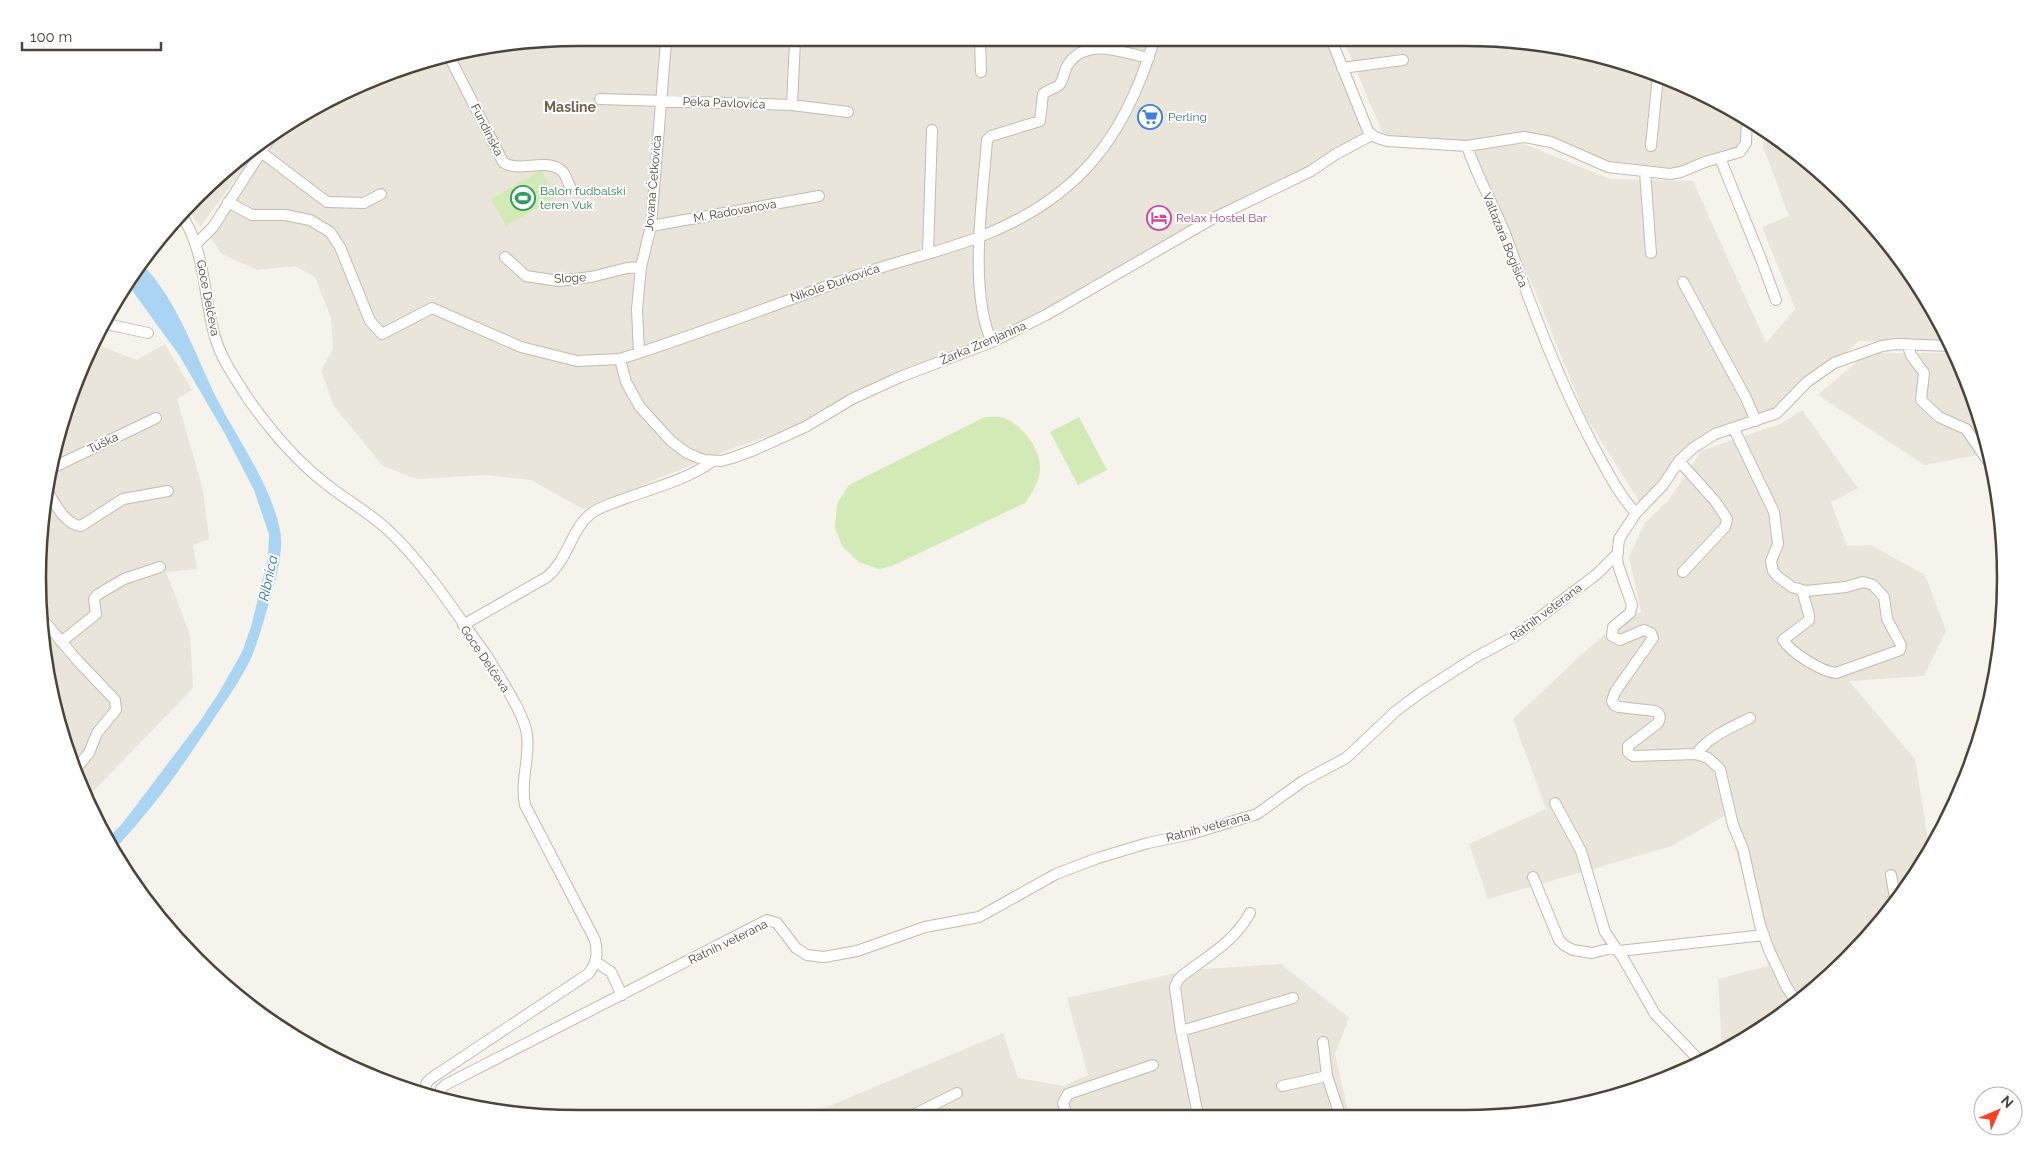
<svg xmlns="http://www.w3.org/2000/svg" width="2043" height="1156" font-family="Raleway,sans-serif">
  <rect width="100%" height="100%" fill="#f6f3ec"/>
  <path fill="#eae5da" d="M1330,39L1372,138L1182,234L1007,331L886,380L792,428L731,449L583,509L531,480L485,475L417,479L383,466L334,406L321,371L333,348L331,318L315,277L295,266L257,270L222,254L210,237L284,128L339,93L405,66L507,42Z
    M1343,39H1500L1638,66L1735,110L1751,121L1749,149L1684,168L1610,166L1529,132L1455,142L1390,136L1382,132Z
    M1765,131L1822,172L1894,249L1951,343L1859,341L1781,411L1690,445L1642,506L1585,415L1530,279L1467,151L1524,144L1610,179L1693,181L1766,343L1795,309L1762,227L1789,216L1763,147Z
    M265,139L200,227L186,207L196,196L249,149Z
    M92,342L136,360L165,344L192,390L177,399L203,490L209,539L193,545L197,569L166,572L190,634L193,688L86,799L79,785L48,684L39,613L42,508L56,438Z
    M1867,353H1955L1987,438L1990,453L1924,465L1818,395Z
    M1802,410L1858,488L1831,502L1847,546L1871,545L1925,575L1946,630L1924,676L1849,681L1915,759L1930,852L1847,960L1765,1028L1722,1049L1718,979L1768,966L1726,815L1672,846L1488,899L1469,844L1546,809L1513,719L1581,655L1610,630L1641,612L1629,557L1645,523L1669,500L1701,451L1782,423Z
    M1281,964L1349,1018L1335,1054L1349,1115L756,1117L827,1107L1003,1033L1018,1078L1064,1086L1088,1075L1067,998L1189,970Z"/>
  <path fill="#d2eab5" d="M541,170L556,197L506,226L491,199Z
    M985,417C990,417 999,416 1004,418C1022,425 1040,448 1040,467C1040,481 1032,493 1025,503L892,566L879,569L859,562L842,546L835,528L837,504L849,485Z
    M1079,417L1107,470L1078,485L1050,432Z"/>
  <path fill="#a9d4f2" d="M141,263C177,299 194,352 216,397C238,441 270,482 280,530C284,550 277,574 272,593C265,615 260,637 251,658C241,680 226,700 213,720C183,766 151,811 112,852L106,840L122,824L200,721L220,691L242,652L251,627L268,557L269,534L254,490L225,434L179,355L126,282Z"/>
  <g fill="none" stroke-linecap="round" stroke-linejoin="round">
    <defs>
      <path id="street" d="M1331,39L1368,131L1375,137L1387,141L1467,146L1524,137L1551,142L1608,167L1670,174L1681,172L1705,162L1740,152L1746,143L1747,119
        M980,40L981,72
        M449,56L503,162C519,174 547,156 563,172C566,176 568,182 570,187
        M1342,68L1403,60
        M600,99L792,105L848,112
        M792,105L795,41
        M1467,146C1478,180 1497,210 1509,244C1534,314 1560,383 1595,449C1607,471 1619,495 1636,513
        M1651,146L1658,75
        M261,152L327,202L364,203L381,194
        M1720,158L1761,259L1776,300
        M1645,172L1651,253
        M228,202L252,215H285L310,220L330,232L340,247L370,321L382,334L432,308L521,347L577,361L620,359C699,334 777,304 855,276C897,261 941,252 982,236C1078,198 1125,138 1154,40
        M181,214C206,252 203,295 215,337C221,359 237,381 249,400C269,428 293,457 320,479C342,498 368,511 389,531C427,567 456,614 487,656C498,675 525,714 527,735C530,759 520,781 525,805L595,940C598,954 597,963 588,974L433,1077L427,1082L423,1094
        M651,226L819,196
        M196,244L213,227L272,135
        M928,253L932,130
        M505,257L526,276L559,281L591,277L627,268L641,267
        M1683,282L1746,398L1756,421
        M102,323L148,333
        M992,342C968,291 983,196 987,140L991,136L1040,121L1043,94C1048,89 1056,89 1060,84C1064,79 1064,69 1069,63C1088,37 1123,53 1149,58
        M1907,344L1911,355L1924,373L1921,400L1939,417L1966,429L1992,467
        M639,353L637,309L641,267L651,226L666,42
        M620,359L626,382L640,407L671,441L687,453L704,460L721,461L732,458L754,450L805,427L852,399L900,377L992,342L1046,315L1212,219L1311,171L1336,154L1372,135
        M1734,429L1774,512L1778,544L1771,561L1773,571L1777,576L1792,587L1806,591L1846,587L1863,582L1873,585L1884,597L1887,619L1901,645L1900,650L1836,673C1820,671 1792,653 1783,640L1809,620V615L1802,590
        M1679,461L1715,501L1727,519L1725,527L1683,572
        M50,469L156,418
        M46,489C54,502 65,525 81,526L123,499L168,491
        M39,615L77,660L115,700L116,710L97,733L89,753L74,771
        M463,625L547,577C569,559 570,529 593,512C604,505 617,502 629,497C657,487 688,479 713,461
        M61,642L96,614L94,599L97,595L124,579L160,567
        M1696,754C1710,736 1730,728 1750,718
        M1555,803L1581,851L1605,932L1623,958L1655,1014L1699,1060
        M1891,875L1895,898
        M1533,877L1559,940L1564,945L1573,950L1592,953L1612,948L1619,951L1764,935
        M596,962L611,972L622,995
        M1796,1002L1786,986L1769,950L1760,925L1743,849L1733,825L1720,769L1708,758L1696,754L1633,756L1628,752V746L1658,723C1661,718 1660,713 1655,711L1619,707L1614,705L1612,701L1615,692L1653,638L1651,633L1644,630L1620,640L1612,636L1613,627L1630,613L1632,605L1619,568L1617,560L1619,539L1636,513L1663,485L1679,461L1693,448L1715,434L1777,413L1807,382L1834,363L1882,346L1896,344L1952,346
        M1181,1031L1293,998
        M1323,1042L1327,1076L1340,1115
        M1282,1086L1327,1076
        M439,1100L441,1089L445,1085L767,920L777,923L796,948L807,955L824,957L857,951L925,927L979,917L1056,874L1098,858L1148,843L1191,834L1257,814L1303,781L1346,758L1396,711L1420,693L1474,658L1515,636L1597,574L1618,553
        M1198,1115L1181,1031L1175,987L1178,980L1183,975C1208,956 1235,941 1250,913
        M911,1116L957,1093
        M1067,1116L1063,1103L1068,1094L1153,1065"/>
    </defs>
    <use href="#street" stroke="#c2bbae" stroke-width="12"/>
    <use href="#street" stroke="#fff" stroke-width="10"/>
  </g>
  <defs>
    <symbol id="supermarket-ring" viewBox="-11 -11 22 22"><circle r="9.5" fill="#fff" stroke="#3f7fe0" stroke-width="1.5"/><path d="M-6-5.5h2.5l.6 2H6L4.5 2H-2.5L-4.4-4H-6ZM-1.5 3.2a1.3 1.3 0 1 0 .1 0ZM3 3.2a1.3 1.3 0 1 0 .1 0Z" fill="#3f7fe0"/></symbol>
    <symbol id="stadium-ring" viewBox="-11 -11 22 22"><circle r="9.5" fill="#fff" stroke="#2e9e5b" stroke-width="1.5"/><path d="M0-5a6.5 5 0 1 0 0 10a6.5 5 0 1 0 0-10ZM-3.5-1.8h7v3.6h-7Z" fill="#2e9e5b"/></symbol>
    <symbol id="hotel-ring" viewBox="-11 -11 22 22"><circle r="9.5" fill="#fff" stroke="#d1479c" stroke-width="1.5"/><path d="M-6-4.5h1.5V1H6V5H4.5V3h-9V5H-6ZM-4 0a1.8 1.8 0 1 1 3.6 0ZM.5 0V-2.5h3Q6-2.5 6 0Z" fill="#d1479c"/></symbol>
  </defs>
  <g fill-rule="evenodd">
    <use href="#supermarket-ring" x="1136" y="103" width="28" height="28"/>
    <use href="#stadium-ring" x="509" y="184" width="28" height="28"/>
    <use href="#hotel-ring" x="1145" y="204" width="28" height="28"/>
  </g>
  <g text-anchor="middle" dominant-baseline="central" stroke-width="4" stroke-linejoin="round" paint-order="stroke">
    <g font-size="12" fill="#4b4439" stroke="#fff">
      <text transform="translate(724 103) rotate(2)">Peka Pavlovića</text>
      <text transform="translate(487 130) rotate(63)">Fundinska</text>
      <text transform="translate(653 183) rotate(-85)">Jovana Ćetkovića</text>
      <text transform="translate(735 211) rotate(-10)">M. Radovanova</text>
      <text transform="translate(1505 240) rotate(68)">Valtazara Bogišića</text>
      <text transform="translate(570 278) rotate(-3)">Sloge</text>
      <text transform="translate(835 283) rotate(-19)">Nikole Đurkovića</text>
      <text transform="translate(208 298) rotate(79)">Goce Delčeva</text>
      <text transform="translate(983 343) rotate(-23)">Žarka Zrenjanina</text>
      <text transform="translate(103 443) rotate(-25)">Tuška</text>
      <text transform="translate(1546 612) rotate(-37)">Ratnih veterana</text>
      <text transform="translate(485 659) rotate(56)">Goce Delčeva</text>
      <text transform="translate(1208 827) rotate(-15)">Ratnih veterana</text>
      <text transform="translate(728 942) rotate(-26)">Ratnih veterana</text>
    </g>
    <g font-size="12" fill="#366cbe" stroke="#fff" text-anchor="start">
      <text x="1168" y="117">Perling</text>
    </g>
    <g font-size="12" fill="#27864d" stroke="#fff" text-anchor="start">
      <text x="540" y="191">Balon fudbalski<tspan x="540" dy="14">teren Vuk</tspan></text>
    </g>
    <g font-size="12" fill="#b23c85" stroke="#fff" text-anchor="start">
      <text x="1176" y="218">Relax Hostel Bar</text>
    </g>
    <g font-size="14" font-weight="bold" fill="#6e6250" stroke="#fff">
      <text x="570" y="107">Masline</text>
    </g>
    <g font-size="14" font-style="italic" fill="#2e7ab2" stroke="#fff">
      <text transform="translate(268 578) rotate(-78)">Ribnica</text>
    </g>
  </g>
  <path d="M0 0H2043V1156H0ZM578 46H1465A532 532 0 0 1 1997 578V578A532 532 0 0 1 1465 1110H578A532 532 0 0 1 46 578V578A532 532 0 0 1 578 46Z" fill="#fff" fill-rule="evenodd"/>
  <path fill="none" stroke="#4b4439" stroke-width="2.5" d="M578 46H1465A532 532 0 0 1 1997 578V578A532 532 0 0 1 1465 1110H578A532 532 0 0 1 46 578V578A532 532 0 0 1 578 46Z"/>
  <g transform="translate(1998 1111) rotate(45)"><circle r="24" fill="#ffffff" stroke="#b7b4b0"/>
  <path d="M0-4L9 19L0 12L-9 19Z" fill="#fc3f1d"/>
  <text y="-8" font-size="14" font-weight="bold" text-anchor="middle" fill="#4b4439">N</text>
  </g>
  <path d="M22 42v8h139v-8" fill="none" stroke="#4b4439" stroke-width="2.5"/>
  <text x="30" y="42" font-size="15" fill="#4b4439" stroke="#ffffff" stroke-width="4" paint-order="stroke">100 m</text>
</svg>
